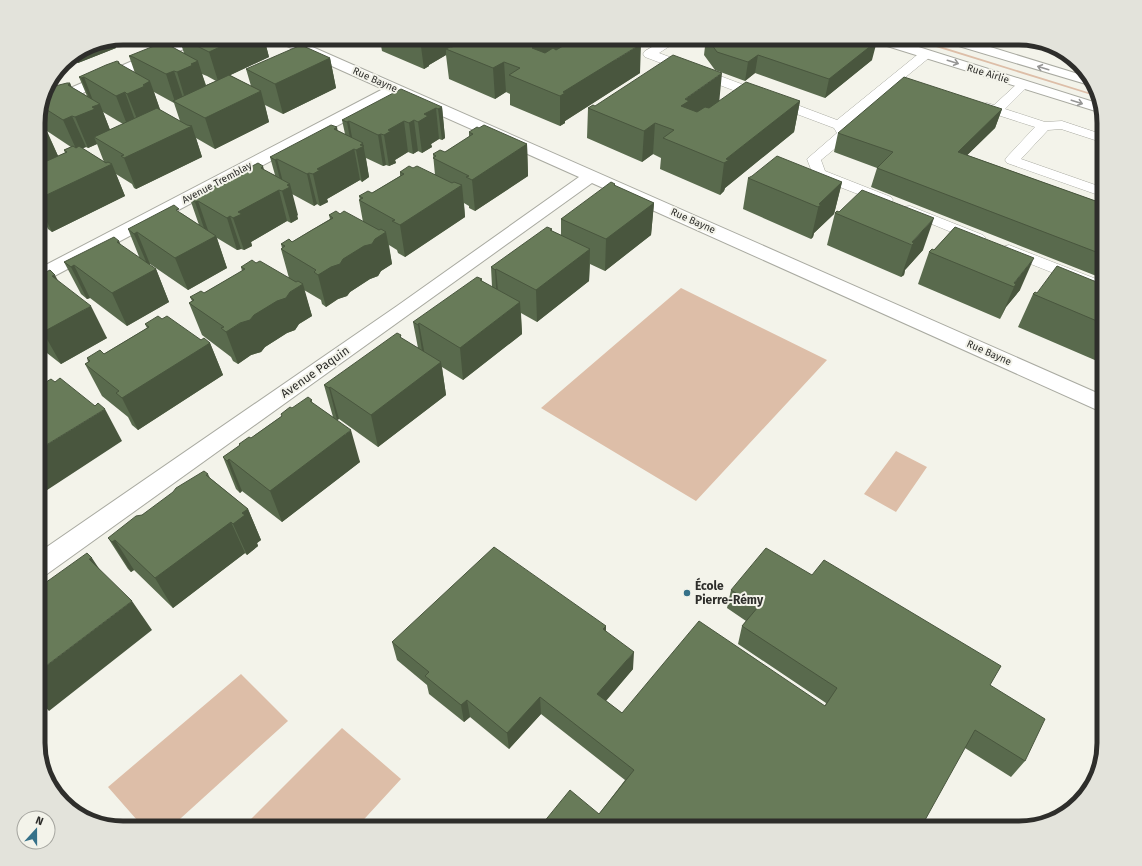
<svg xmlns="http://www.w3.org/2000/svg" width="1142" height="866" font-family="'Fira Sans',sans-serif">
  <rect width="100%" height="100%" fill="#f3f3ea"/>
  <path fill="#ddbea8" d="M907,38H914L1097,95L1098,97Z
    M681,288L827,360L696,501L541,408Z
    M896,451L927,467L896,512L864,494Z
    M241,674L288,721L170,828H144L108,787Z
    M342,728L401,779L356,828H242Z"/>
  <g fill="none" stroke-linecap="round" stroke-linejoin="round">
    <defs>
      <path id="service" d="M668,38H682L659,53L837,120L922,51H930L932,54L930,57L846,126L851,134L849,137L821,160L825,171L891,197L893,200L891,203L886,204L881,203L814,177L807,159L837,133L834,128L645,57L643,54L645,51Z
        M1023,81L1027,82L1029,85L1005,109L1045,122L1062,121L1104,135V143L1061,129L1048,130L1021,159L1104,188V197L1007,163L1005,160L1007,157L1035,127L982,110L980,107L982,104L987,103L994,105L1019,82Z
        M910,206L983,235L986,238L983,241L978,243L973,241L905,213L903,210L905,207Z
        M1009,245L1104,282V293L1003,253L1001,250L1003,247Z"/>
      <path id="minor" d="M185,38H204L202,41L46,109L40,110L43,100Z
        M274,38H292L1104,396V413L592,183L47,574L38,577V553L397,306L579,177L395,95L45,281L38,283V269L383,89L276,41Z"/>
      <path id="secondary" d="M869,38H890L1100,104L1102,113L871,41Z
        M940,38H961L1088,77L1096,87L942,41Z"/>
    </defs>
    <use href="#service" stroke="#a9aaa1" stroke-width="1"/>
    <use href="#minor" stroke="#a9aaa1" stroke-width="2"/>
    <use href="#secondary" stroke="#a9aaa1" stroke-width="2"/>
    <use href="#service" fill="#fff" fill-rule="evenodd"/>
    <use href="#minor" fill="#fff" fill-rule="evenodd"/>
    <use href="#secondary" fill="#fff" fill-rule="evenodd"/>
  </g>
  <path fill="#596a4d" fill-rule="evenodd" d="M123,38H140L127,44L118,39Z
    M179,38H264L269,57L230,75L251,86L246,69L330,58L336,88L283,114L265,105L269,122L215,149L196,138L202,157L136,189L134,188L132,184L116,174L125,196L52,232L48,229L46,225L38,219V117L45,91L70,83L71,87L87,96L79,77L119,62L120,65L135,73L129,56L167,45L184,53ZM202,74L207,76L216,81L206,85ZM154,92L174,103L180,121L160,110ZM103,112L123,124L110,130ZM47,131L71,147L64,150L65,153L58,156ZM97,144L104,162L82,148L86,147L88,148Z
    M352,38H576V39L640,73L565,121V123L560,126L510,105V94L506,92L495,99L449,79L446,55L429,65V66L424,69L382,51L380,40L368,45Z
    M706,38H866L872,60L825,98L755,73L745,81L715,70L704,55Z
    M1012,38H1020L1071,56Z
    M113,40L116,48L78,63L75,61L74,59L70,57L90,44Z
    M719,101H800L794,132L725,188L724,191L720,195L660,169L661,158L653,154L642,162L587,138L588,108L595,106Z
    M442,107L445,138L442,140L439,139L431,144L432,147L422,153L418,151L413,154L408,152L395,160L396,163L389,166L386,165L383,166L366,158L369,177L362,182L360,180L327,199L328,202L320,206L317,204L314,206L292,194L298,219L291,223L287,221L251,242L252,246L244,250L241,249L237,250L217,238L227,268L188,290L150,264L149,265L156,269L169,302L127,326L90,298L87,299L81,294L64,262L122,246L140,259L128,229L181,213L199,225L190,199L264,170L275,175L270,157L337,130L345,134L342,120Z
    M1002,109L995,128L967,155L1104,204V279L871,187L877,168L834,152L838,133Z
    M469,132L527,144L528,176L475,211L469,208V206L464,203L465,217L405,257L398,253L397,250L389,245L392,264L381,271L378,276L370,279L350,292L347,296L338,299L326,307L322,304L321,300L304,290L312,316L299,324L295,330L287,333L265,347L261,352L251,355L238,364L233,361L231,357L202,335L189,303L192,301L190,297L204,293L242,271L241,267L256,263L289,278L281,249L282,248L281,244L292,242L330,219L329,215L340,214L363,222L359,200H360L359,196L372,193L400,176V172L413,168L435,175L433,154L445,152L469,137Z
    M748,178L842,182L834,214L814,233L813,237L811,239L743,209Z
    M615,184V186L654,203L651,235L605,271L590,264L589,281L537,322L521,313L522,334L463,380L442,367L446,395L378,447L339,419L337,420L360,462L282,522L242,491L240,493L236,489L223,457L239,446V444L251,438L282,416L281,414L292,408L312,400V403L333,417L324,385L401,335V338L418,348L413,322L482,279V281L492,287L491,267L552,229V231L561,235V219Z
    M837,211L923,250L905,270L904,275L901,277L827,245L835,213Z
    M955,227L1020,290L1006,307L1000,319L918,284L929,252L934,250Z
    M38,276L58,281L107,338L61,364L38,346Z
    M1104,285V364L1018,327L1033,294L1037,293Z
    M162,319L201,340L210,343L223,375L138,430L132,425L128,417L102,396L85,364L88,362L87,358L104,354L147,328L145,324Z
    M208,474L210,478L248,509L261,540L257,543L258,546L247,555L245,553L173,608L134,570L131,572L128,569L108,538L142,515Z
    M731,590L990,685L1025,761L1011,777L965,748L599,814L625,780L541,714L509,749L470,717L464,722L429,694L427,685L397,660L392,642L606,626V631L633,669L606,701L622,713L825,706L826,703L738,644L742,626L746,621L727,608Z"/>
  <path fill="#49563e" d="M125,38H140L127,44Z
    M240,38H264L269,57L218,81L209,52Z
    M367,38H379L380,40L368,45Z
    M423,38H479L453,52L446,49V55L429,65V66L424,69L420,39Z
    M544,38H576V49L540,70L532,48L536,42Z
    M113,40L116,48L78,63L75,54L90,44Z
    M877,41L872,60L825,98L829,79Z
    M641,44L640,73L565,121V123L560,126V96L563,92Z
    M758,55L755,73L745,81L748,62Z
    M330,58L336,88L283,114L275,84Z
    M198,61L207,90L186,102L177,72L191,64Z
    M64,62L66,67L58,71Z
    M119,62L131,92L143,85L150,81L161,112L139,124L127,94L118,63Z
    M504,62L506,92L495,99L493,68Z
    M174,71L184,101L175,102L166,74Z
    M722,73L719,104L686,127L681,106L685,99Z
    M84,77L95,106L100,104L112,135L94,137L97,144L88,148L75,117L68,85L70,83L83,114L93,107L81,78Z
    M261,91L269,122L215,149L205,118Z
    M125,92L136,123L128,127L116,96Z
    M800,101L794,132L725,188L724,191L720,195L724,163L726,159Z
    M442,107L445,138L442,140L438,109Z
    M436,108L439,139L431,144L432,147L422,153L418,122L424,114Z
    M1002,109L995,128L951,171L958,152Z
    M39,115L59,158L38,171V130L42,129L38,120Z
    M72,116L86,147L77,151L63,120Z
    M414,120L418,151L413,154L409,123Z
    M349,121L360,180L327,199L328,202L320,206L313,174L317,169L334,129L337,127L342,155L352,149L347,122Z
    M404,121L408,152L395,160L396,163L389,166L384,135L388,130Z
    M655,123L653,154L642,162L644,131Z
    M192,126L202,157L136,189L124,158Z
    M381,134L386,165L383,166L378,135Z
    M363,143L369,177L362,182L356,150L360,145Z
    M527,144L528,176L475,211L472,180Z
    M277,159L285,190L287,185L290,184L298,215L297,216L298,219L291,223L282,191H283L275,160Z
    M112,164L125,196L52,232L38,204V199Z
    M263,166L271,194L279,190L287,221L251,242L252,246L244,250L233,218L238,212L261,168Z
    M309,173L317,204L314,206L307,174Z
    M842,182L834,214L814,233L813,237L811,239L819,204Z
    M462,185L465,217L405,257L400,225Z
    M198,201L209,233L206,234L195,202Z
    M654,203L651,235L605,271L606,239Z
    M230,216L241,249L237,250L227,218Z
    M934,218L923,250L905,270L904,275L901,277L912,245V242Z
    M137,232L150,264L148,266L134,234Z
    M386,232L392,264L381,271L378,276L370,279L350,292L347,296L338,299L326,307L318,275L343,259Z
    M216,236L227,268L188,290L175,258Z
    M119,241L134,273L117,242Z
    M590,249L589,281L537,322L536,290Z
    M1034,258L1020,290L1006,307L1000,319L1014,287V283Z
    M74,265L90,298L87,299L71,267Z
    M156,269L169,302L127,326L112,293Z
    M496,269L499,301L497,302L495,270Z
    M55,275L72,307L52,276Z
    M303,284L312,316L299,324L295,330L287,333L265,347L261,352L251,355L238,364L226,332L254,315Z
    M520,302L522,334L463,380L460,348Z
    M91,306L107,338L61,364L43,332Z
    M419,323L425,356L423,357L418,325Z
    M210,343L223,375L138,430L122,398Z
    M441,362L446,395L378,447L371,415Z
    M330,387L339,419L337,420L329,388Z
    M105,409L122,441L38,496V450Z
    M351,430L360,462L282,522L270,491Z
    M229,459L242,491L240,493L227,461Z
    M248,509L261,540L257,543L258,546L247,555L233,524L242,513Z
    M231,522L245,553L173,608L155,578Z
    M115,540L134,570L131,572L112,542Z
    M92,558L112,588L89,559Z
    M132,601L152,630L49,711L38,699V672Z
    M606,626L605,644L603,629Z
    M634,652L633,669L596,712L597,694Z
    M540,697L541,714L509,749L507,733Z
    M467,700L470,717L464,722L461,705Z"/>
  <path fill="#687b59" stroke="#49563e" d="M181,38H240L209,52Z
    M470,38H544L536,42L540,43L532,48L545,53L553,48L556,50L577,38H626L641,44L563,92L565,93L560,96L509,75L520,68L504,62L493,68L446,49L450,47H452Z
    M707,38H866L877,41L829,79L758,55L748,62L717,52Z
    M164,42L167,43H165L198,61L191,64L193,65L177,72L174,71L166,74L133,57L129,56Z
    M301,45L330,58L275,84L246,69Z
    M673,55L722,73L685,99L689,101L681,106L697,112L705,107L709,108L746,82L800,101L726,159L729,160L724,163L663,138L674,130L655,123L644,131L588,108L593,105L595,106Z
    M117,61L119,62L118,63L150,81L143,85L145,86L127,94L125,92L116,96L84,77L81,78L79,77L106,65Z
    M229,75L261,91L205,118L173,101Z
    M904,77L1002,109L958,152L1104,204V255L877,168L893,152L838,133Z
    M67,83H70L68,85L100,104L92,107L95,109L75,117L72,116L63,120L41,106L45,91L55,86Z
    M401,89L442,107L438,109L436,108L424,114L428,116L418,122L414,120L409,123L404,121L388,130L391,131L384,135L381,134L378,135L349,121L347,122L342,120Z
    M157,108L187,125L192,126L124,158L121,156L124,155L94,137Z
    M38,123L45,127L38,130Z
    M331,125L337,127L334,129L363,143L360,145L364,146L356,150L354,149L317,169L320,170L313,174L309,173L307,174L277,159L275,160L270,157Z
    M484,125L527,144L472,180L466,177L469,176L433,158L436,156L433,154L440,150L445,152L473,134L469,132L477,127L479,128Z
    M73,146L76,148L79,146L106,163L108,162L112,164L38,199V165L67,152L64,150Z
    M777,156L842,182L819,204L821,205L818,207L748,178L752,176Z
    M258,163L263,166L261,168L290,184L287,185L290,187L282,191L279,190L238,212L242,214L233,218L230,216L227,218L198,201L195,202L190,199Z
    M409,166L413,168L417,166L452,183L454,182L462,185L400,225L392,221L395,220L359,200L363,198L359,196L368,191L372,193L404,174L400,172Z
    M611,182L615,184L614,185L654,203L606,239L561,219Z
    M862,190L934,218L912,242L914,243L912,245L835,213L837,211L839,212Z
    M174,205L179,209L176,210L216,236L175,258L137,232L134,234L128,229Z
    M336,211L340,214L344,211L379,230L381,229L386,232L375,239L372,244L364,246L343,259L340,264L331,267L318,275L314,272L316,270L281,249L285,246L281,244L289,239L292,242L312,230L333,218L329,215Z
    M547,227L552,229L550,230L590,249L536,290L496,269L495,270L491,267Z
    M955,227L1034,258L1014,283L1016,284L1014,287L929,252L932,249L934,250Z
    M114,237L119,241L117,242L156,269L112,293L74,265L71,267L64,262Z
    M252,260L256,263L260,261L296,282L298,281L303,284L290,292L286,298L277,301L254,315L250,320L240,323L226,332L221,328L224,327L189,303L194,300L190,297L201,291L204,293L245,269L241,267Z
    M1057,266L1104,285V324L1033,294L1035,292L1037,293Z
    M50,270L55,275L52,276L91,306L43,332L38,328V276Z
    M477,277L482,279L480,280L520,302L460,348L419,323L418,325L413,322Z
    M158,316L162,319L167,316L201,340L204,338L210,343L122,398L116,393L119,391L85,364L90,361L87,358L100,350L104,354L149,327L145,324Z
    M397,333L401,335L400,337L441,362L371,415L330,387L329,388L324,385Z
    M60,378L95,406L98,403L105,409L38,450V393L42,391L38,388V387L51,379L55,382Z
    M308,397L312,400L310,401L351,430L270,491L229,459L227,461L223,457L240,445L239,444L249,437L251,438L282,416L281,414L290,407L292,408Z
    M204,471L208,474L206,475L248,509L242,513L245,515L233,524L231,522L155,578L115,540L112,542L108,538L136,516L142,515L173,492L176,488Z
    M494,547L606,626L603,629L634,652L597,694L622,713L699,621L825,706L837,688L742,626L758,607L731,590L766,548L812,575L824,560L1001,666L990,685L1045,719L1025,761L975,730L925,820L936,828H539L570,790L599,814L634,770L540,697L507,733L467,700L461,705L425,676L429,672L392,642Z
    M87,553L92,558L89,559L132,601L38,672V588Z"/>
  <defs><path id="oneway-shaft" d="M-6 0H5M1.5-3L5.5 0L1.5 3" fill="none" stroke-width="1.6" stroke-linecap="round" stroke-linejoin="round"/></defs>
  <g stroke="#969695">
    <use href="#oneway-shaft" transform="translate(953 62) rotate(17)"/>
    <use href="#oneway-shaft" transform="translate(1043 68) rotate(-163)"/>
    <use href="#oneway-shaft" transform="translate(1077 102) rotate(18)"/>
  </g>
  <circle fill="#367189" stroke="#f3f3ea" stroke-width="1.5" cx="687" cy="593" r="4"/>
  <g text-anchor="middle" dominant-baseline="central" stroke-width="4" stroke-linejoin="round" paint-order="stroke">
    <g font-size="10" fill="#2e2e2b" stroke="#f3f3ea">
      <text transform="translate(988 74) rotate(17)">Rue Airlie</text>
      <text transform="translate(375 80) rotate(24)">Rue Bayne</text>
      <text transform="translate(217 183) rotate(-28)">Avenue Tremblay</text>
      <text transform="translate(693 221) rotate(24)">Rue Bayne</text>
      <text transform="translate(989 353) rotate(24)">Rue Bayne</text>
    </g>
    <g font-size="12" fill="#2e2e2b" stroke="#f3f3ea">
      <text transform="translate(315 372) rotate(-35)">Avenue Paquin</text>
    </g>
    <g font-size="12" font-weight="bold" fill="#2e2e2b" stroke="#f3f3ea" text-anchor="start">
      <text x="695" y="586">École<tspan x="695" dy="14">Pierre-Rémy</tspan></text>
    </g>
  </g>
  <path d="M0 0H1142V866H0ZM123 45H1019A78 78 0 0 1 1097 123V743A78 78 0 0 1 1019 821H123A78 78 0 0 1 45 743V123A78 78 0 0 1 123 45Z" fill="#e3e3db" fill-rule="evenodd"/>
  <path fill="none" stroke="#2e2e2b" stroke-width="5" d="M123 45H1019A78 78 0 0 1 1097 123V743A78 78 0 0 1 1019 821H123A78 78 0 0 1 45 743V123A78 78 0 0 1 123 45Z"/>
  <g transform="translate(36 830) rotate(21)"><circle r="19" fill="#f3f3ea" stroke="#a4a49e"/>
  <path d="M0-3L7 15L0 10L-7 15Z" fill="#367189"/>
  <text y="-6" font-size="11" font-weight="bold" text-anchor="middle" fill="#2e2e2b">N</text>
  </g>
</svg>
